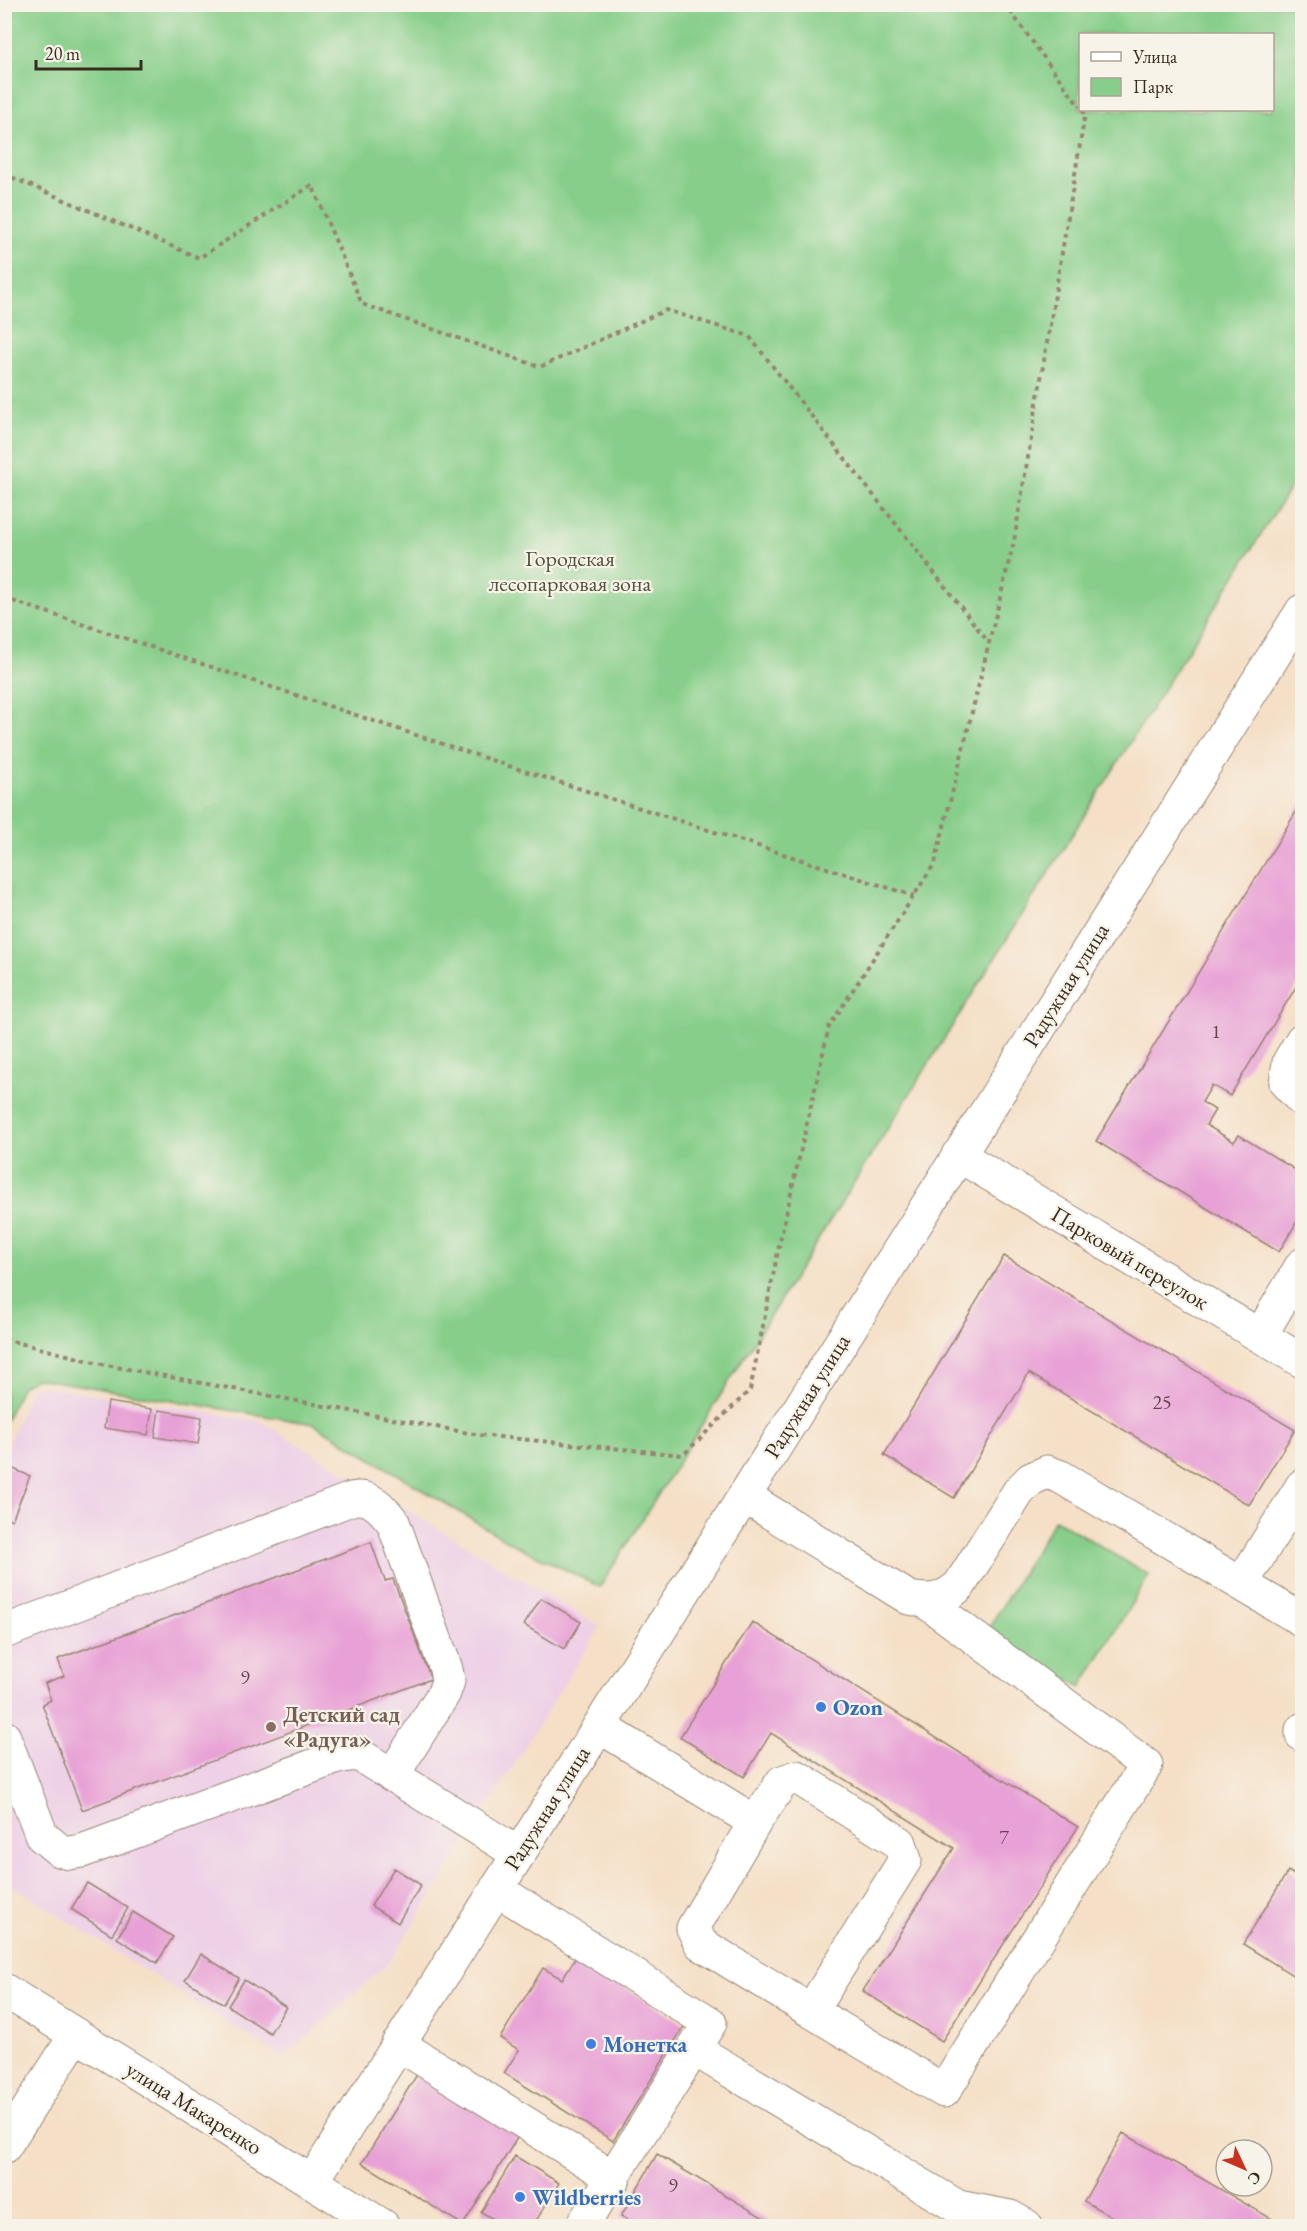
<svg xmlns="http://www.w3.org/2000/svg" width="1307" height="2231" font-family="'EB Garamond',serif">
  <rect width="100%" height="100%" fill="#f7f3e8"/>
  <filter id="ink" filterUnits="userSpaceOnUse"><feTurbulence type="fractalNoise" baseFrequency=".0167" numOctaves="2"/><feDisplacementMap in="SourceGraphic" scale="12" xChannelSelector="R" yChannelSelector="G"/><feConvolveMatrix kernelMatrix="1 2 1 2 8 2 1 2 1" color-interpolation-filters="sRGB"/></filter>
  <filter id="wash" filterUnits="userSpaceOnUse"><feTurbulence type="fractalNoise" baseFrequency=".008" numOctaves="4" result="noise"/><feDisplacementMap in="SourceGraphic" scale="24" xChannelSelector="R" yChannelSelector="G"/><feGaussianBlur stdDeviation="1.35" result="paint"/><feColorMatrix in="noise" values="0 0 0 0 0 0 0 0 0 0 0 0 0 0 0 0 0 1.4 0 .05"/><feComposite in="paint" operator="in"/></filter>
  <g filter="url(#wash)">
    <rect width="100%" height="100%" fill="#f5dfc6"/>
    <path fill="#eed0e7" d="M33,1385L260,1421L600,1627L391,1960L283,2058L5,1881V1452Z"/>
    <path fill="#86ce89" stroke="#607c54" stroke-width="1.5" fill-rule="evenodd" d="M5,4L1302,5V469L600,1587L509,1542L314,1424L36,1378L22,1386L5,1422ZM1080,34H1272V110H1080Z
      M1055,1519L1149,1575L1081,1687L987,1631Z"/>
    <g id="blocks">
      <path fill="#e8a1d6" d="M1302,802V977L1230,1096L1212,1085L1202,1102L1215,1110L1206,1125L1234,1142L1239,1135L1302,1174V1213L1279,1252L1096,1141Z
        M1004,1256L1295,1430L1249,1505L1029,1373L954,1498L884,1455Z
        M108,1402L152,1409L148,1435L104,1428Z
        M159,1410L202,1417L198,1444L155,1437Z
        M4,1465L30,1476L12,1520L4,1516Z
        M371,1542L385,1581L393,1579L431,1679L82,1810L42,1704L51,1700L45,1683L64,1676L58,1659Z
        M541,1598L581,1622L564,1649L524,1625Z
        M752,1622L1078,1827L942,2041L863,1991L954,1848L771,1733L744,1777L680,1737Z
        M394,1868L421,1885L398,1923L371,1906Z
        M1288,1871L1302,1880V1981L1243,1944Z
        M87,1883L128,1908L112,1935L71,1909Z
        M133,1912L173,1937L157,1963L117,1938Z
        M201,1954L239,1978L224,2004L185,1980Z
        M576,1957L685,2025L613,2141L504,2073L519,2050L500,2038L543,1968L562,1979Z
        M244,1980L286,2007L270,2033L228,2006Z
        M418,2073L519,2135L463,2225L362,2163Z
        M1123,2133L1284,2226H1128L1084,2201Z
        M657,2154L777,2226H639L621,2216Z
        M515,2156L559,2183L533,2226H506L481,2212Z"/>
    </g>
  </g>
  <g filter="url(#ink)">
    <use href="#blocks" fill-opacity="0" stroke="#988472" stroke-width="1.5"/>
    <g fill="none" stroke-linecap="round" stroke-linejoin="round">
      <defs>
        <path id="minor" d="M1302,1040L1289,1062L1286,1083L1302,1100
          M958,1155L1302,1361
          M1260,1336L1302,1265
          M744,1496L909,1598C932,1602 941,1601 959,1586L1019,1491L1031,1479L1047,1472L1061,1477L1302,1620
          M1242,1583L1302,1486
          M4,1632L351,1499C370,1494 382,1508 393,1522L446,1669L448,1681L444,1693L392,1776
          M599,1726L755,1822L782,1782L797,1777L900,1843L905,1860L811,2011L944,2091L1146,1765L925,1601
          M1302,1730V1735
          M4,1737L42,1836L59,1850L69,1853L82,1851L340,1756L358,1754L519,1854
          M755,1822L693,1928L701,1944L811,2011
          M496,1889L710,2023L582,2226
          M4,1990L383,2226
          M398,2044L614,2178
          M694,2049L958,2207L1010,2217L1026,2226
          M4,2147L76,2035
          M312,2182L1302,611"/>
      </defs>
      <use href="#minor" stroke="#988472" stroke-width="35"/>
      <path stroke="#988472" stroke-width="4" stroke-dasharray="4.5 4.5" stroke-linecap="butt" d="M1005,4L1080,107
        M4,174L199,258L312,185L362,304L540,367L666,310L749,336L989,643
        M4,598L509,766L914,896
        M4,1339L106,1365L479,1435L683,1455L750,1390L780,1241L829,1027L935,863L1014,541L1085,114L1082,110"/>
      <use href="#minor" stroke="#fff" stroke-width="33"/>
    </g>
  </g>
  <g fill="#3f7fe0" stroke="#f7f3e8" stroke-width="2">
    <circle cx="821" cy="1707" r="6"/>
    <circle cx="591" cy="2044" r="6"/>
    <circle cx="520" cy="2197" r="6"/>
  </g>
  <circle fill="#8d6e63" stroke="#f7f3e8" stroke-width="2" cx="271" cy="1727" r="6"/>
  <g text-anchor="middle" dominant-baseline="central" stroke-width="4.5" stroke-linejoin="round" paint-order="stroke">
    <g font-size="20" fill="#66484c">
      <text x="1216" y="1031">1</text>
      <text x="1162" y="1402">25</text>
      <text x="245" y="1677">9</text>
      <text x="1004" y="1837">7</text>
      <text x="673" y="2185">9</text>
    </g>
    <g font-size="22" fill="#4e5339" stroke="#f7f3e8">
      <text x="570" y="558">Городская<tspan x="570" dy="25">лесопарковая зона</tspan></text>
    </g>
    <g font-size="22" fill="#3b2a1e" stroke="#f7f3e8">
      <text transform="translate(1066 985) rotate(-58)">Радужная улица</text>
      <text transform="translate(1130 1258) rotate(31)">Парковый переулок</text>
      <text transform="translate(807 1396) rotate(-58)">Радужная улица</text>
      <text transform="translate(547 1808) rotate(-58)">Радужная улица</text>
      <text transform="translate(194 2108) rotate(32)">улица Макаренко</text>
    </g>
    <g font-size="22" font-weight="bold" fill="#366cbe" stroke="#f7f3e8" text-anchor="start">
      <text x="833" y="1707">Ozon</text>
      <text x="603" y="2044">Монетка</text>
      <text x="532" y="2197">Wildberries</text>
    </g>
    <g font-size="22" font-weight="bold" fill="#785e54" stroke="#f7f3e8" text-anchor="start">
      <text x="283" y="1714">Детский сад<tspan x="283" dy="25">«Радуга»</tspan></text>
    </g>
  </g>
  <rect width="1307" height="2231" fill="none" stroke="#f7f3e8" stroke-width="24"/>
  <rect x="1079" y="33" width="195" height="78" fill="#f7f3e8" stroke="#aca397" stroke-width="1.5"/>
  <rect x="1091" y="52" width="30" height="9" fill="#ffffff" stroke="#aca397" stroke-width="1.5"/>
  <text x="1133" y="63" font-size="18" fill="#3b2a1e">Улица</text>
  <rect x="1091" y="78" width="30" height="18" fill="#86ce89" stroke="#aca397" stroke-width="1.5"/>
  <text x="1133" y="93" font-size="18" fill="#3b2a1e">Парк</text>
  <g transform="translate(1244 2168) rotate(134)"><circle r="28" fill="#f7f3e8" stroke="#aca397" stroke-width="1.5"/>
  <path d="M0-4.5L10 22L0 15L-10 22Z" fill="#c8321e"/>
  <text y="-9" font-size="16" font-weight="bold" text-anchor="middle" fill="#3b2a1e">С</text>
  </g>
  <path d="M36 60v9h105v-9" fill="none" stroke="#3b2a1e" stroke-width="3"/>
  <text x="45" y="60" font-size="18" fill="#3b2a1e" stroke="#f7f3e8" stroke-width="4.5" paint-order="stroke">20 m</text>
</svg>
